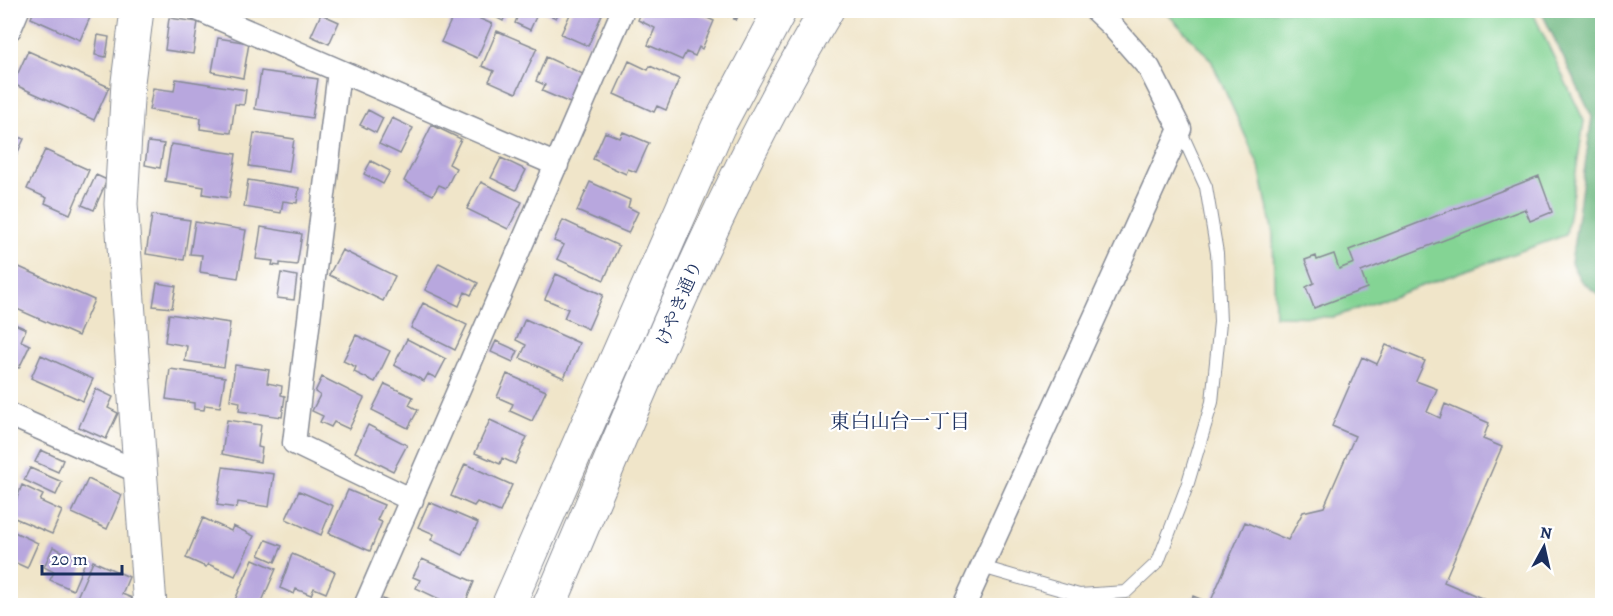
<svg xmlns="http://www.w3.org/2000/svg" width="1613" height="616" font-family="Alegreya,'Noto Serif JP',serif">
  <rect width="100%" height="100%" fill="#fff"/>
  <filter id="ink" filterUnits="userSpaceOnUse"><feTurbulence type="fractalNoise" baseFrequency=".0167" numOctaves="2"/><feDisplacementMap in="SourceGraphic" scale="12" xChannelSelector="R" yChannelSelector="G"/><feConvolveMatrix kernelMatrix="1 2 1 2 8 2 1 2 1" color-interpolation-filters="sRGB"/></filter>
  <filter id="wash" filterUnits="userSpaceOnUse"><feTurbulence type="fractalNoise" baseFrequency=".008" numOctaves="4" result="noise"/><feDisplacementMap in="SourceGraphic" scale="24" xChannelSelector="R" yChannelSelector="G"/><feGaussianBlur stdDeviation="1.35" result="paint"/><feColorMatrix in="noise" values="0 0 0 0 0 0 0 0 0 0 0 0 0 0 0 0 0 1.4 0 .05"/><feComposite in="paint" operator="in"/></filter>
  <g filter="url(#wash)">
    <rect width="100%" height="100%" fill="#f0e5c9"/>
    <path fill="#84d494" stroke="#508279" stroke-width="1.5" d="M1165,11H1532L1584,121L1566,235L1334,317L1275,316L1273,234L1259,166L1211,60Z"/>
    <path fill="#6bb67e" stroke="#43726e" stroke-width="1.5" d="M1541,11H1602V297L1581,281L1571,263L1592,117Z"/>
    <g id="blocks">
      <path fill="#b8a7de" d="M34,10H86L92,13L80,40L31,18Z
        M373,10H394L391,16Z
        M498,10H507L503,21L495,17Z
        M520,10H539L530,30L515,23Z
        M539,10H560L556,18Z
        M572,10H604L588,46L561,34Z
        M642,10H690L714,21L702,49L699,47L695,56L686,52L682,60L648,45L655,28L638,20Z
        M462,11L492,24L477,58L441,42L453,16L458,18Z
        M321,14L339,22L329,44L311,36Z
        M169,18L198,22L193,54L165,50Z
        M497,31L537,48L516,93L489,81L494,71L482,66Z
        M98,35L109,37L106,57L95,55Z
        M218,38L249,43L243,78L212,72Z
        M28,51L109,87L94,120L13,84Z
        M546,57L583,74L570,103L542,91L545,85L536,81Z
        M629,61L648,70L650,66L679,79L666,110L657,106L654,112L614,94Z
        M261,71L318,79L312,118L255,109Z
        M176,79L246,90L244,105L235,104L231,133L200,129L201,118L149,110L153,88L174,91Z
        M368,110L383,118L376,133L360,125Z
        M392,118L413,128L400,154L379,144Z
        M432,125L461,139L449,164L456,168L446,188L439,185L433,195L404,181Z
        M605,132L620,138L623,132L649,143L636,172L628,169L626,174L593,159Z
        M254,133L294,139L289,172L249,166Z
        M10,134L24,139L10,169Z
        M148,142L164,144L160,168L145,165Z
        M171,144L236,154L229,198L203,194L204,187L165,181Z
        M45,150L89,170L70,214L45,203L47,198L27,189Z
        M501,158L526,170L516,190L491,178Z
        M371,161L390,171L383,184L364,174Z
        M96,175L107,180L94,210L82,205Z
        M1539,176L1552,212L1530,221L1525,209L1361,272L1367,288L1314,308L1306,287L1314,283L1305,260L1316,256L1317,260L1334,254L1339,269L1354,263L1349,250Z
        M248,180L299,188L297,203L283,201L281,213L244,207Z
        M481,182L522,202L508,229L467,209Z
        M590,182L630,200L628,207L638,212L628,233L577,211Z
        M152,215L190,220L184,260L146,254Z
        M563,220L619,246L604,280L557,259L564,245L554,241Z
        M195,222L246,230L238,278L200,272L202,255L190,254Z
        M261,227L302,234L297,265L280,263V266L272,265L273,261L256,259Z
        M342,250L395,276L383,301L329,275Z
        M10,263L94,300L78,336L10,306Z
        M439,263L478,283L471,295L465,292L459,306L425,290Z
        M281,273L297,276L294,300L277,298Z
        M556,274L603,295L588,329L564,318L568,309L545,299Z
        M157,283L176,286L172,308L153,306Z
        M423,303L467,325L455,350L411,328Z
        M169,314L230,323L224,367L185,361L187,346L165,342Z
        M525,319L579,343L564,378L520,358L526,345L516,340Z
        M10,322L26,329L21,341L30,345L19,368L10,365Z
        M356,335L390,351L375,382L354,372L356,367L343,361Z
        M407,339L446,359L436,378L428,374L424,381L394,365Z
        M496,341L518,351L513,362L491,352Z
        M1386,345L1425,361L1416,381L1437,389L1427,412L1440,418L1445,404L1489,423L1483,439L1502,447L1444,582L1500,606H1189L1193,596L1210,603L1245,522L1288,540L1303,512L1324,507L1355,436L1332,426L1362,357L1377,364Z
        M41,355L93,379L83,401L31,378Z
        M235,365L269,370L267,383L282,386L281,395L285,396L282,417L239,411L240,402L230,400Z
        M170,369L225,377L220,407L205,405L204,410L194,409V403L166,399Z
        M507,374L546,391L532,421L510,411L513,404L497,397Z
        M322,377L364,398L349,429L334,422L331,427L320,422L323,416L312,411L320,395L315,392Z
        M385,384L413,397L409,405L418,410L408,428L372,410Z
        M96,389L113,397L108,408L118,413L106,439L79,427Z
        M227,420L261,425L258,447L262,448L260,462L222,454Z
        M490,420L527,437L515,464L502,458L500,464L475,453Z
        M368,425L407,445L393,471L355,452Z
        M41,450L63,460L58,472L35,462Z
        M465,464L512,485L500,512L477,502L474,506L451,496Z
        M223,467L274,474L269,507L238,502L237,508L217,505Z
        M30,468L62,482L56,495L24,480Z
        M88,479L122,495L107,529L72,513Z
        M22,485L43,495L40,501L62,511L52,534L10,516Z
        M348,490L384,505L377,520L382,522L370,551L329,533Z
        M299,491L333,506L321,535L286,519Z
        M429,502L478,523L463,555L431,540L434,534L418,527Z
        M203,518L231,531L233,526L254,536L235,576L208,564L206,567L186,558Z
        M10,530L38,543L27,568L14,562L10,569Z
        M266,540L282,546L275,562L259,555Z
        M53,547L85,562L73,590L50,580L54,572L44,567Z
        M292,554L335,572L326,593L314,588L311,595L296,589L294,594L280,588Z
        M253,559L276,569L260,606H247L235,600Z
        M422,559L474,582L464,606H454L416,588L420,580L413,577Z
        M93,561L129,577L122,594L132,598L129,606H73Z
        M383,599L397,606H380Z"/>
    </g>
  </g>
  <g filter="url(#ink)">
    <use href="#blocks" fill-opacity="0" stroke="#868a94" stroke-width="1.5"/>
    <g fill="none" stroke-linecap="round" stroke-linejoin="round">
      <defs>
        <path id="lane" d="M982,567L1079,595L1126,592L1158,562L1187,486L1212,402L1220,322L1217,253L1206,187L1180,130"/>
        <path id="street" d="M199,10L557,165
          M10,29L18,10
          M339,71L294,443L412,500
          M10,415L141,473
          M365,606L623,10
          M964,606L1180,129L1149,68L1113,27L1095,10"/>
        <path id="secondary" d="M137,10L128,82L121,204L150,606
          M508,606L718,127L780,10
          M549,606C635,405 714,199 827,10"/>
      </defs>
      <use href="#lane" stroke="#868a94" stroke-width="14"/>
      <use href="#street" stroke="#868a94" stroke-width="25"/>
      <use href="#secondary" stroke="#868a94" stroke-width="35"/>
      <path stroke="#868a94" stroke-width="4" stroke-dasharray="4.5 4.5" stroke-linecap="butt" d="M717,10L741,21"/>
      <use href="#lane" stroke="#fff" stroke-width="12"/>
      <use href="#street" stroke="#fff" stroke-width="22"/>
      <use href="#secondary" stroke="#fff" stroke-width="33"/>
    </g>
  </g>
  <g text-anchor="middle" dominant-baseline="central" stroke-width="4.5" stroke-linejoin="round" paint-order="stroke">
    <g font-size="18" fill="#1b2f5e" stroke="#fff">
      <text transform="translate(679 303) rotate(-67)">けやき通り</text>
    </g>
    <g font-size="20" fill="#1b2f5e" stroke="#fff">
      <text x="900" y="421">東白山台一丁目</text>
    </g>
  </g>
  <rect width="1613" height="616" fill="none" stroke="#fff" stroke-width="36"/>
  <g transform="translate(1544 547) rotate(8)" stroke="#ffffff" stroke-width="4.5" paint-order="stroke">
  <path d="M0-4.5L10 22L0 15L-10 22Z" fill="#1b2f5e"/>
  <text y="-9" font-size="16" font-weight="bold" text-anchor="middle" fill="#1b2f5e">N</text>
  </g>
  <path d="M42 565v9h80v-9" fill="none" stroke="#1b2f5e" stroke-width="3"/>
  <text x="51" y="565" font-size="18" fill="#1b2f5e" stroke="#ffffff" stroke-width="4.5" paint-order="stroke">20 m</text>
</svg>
